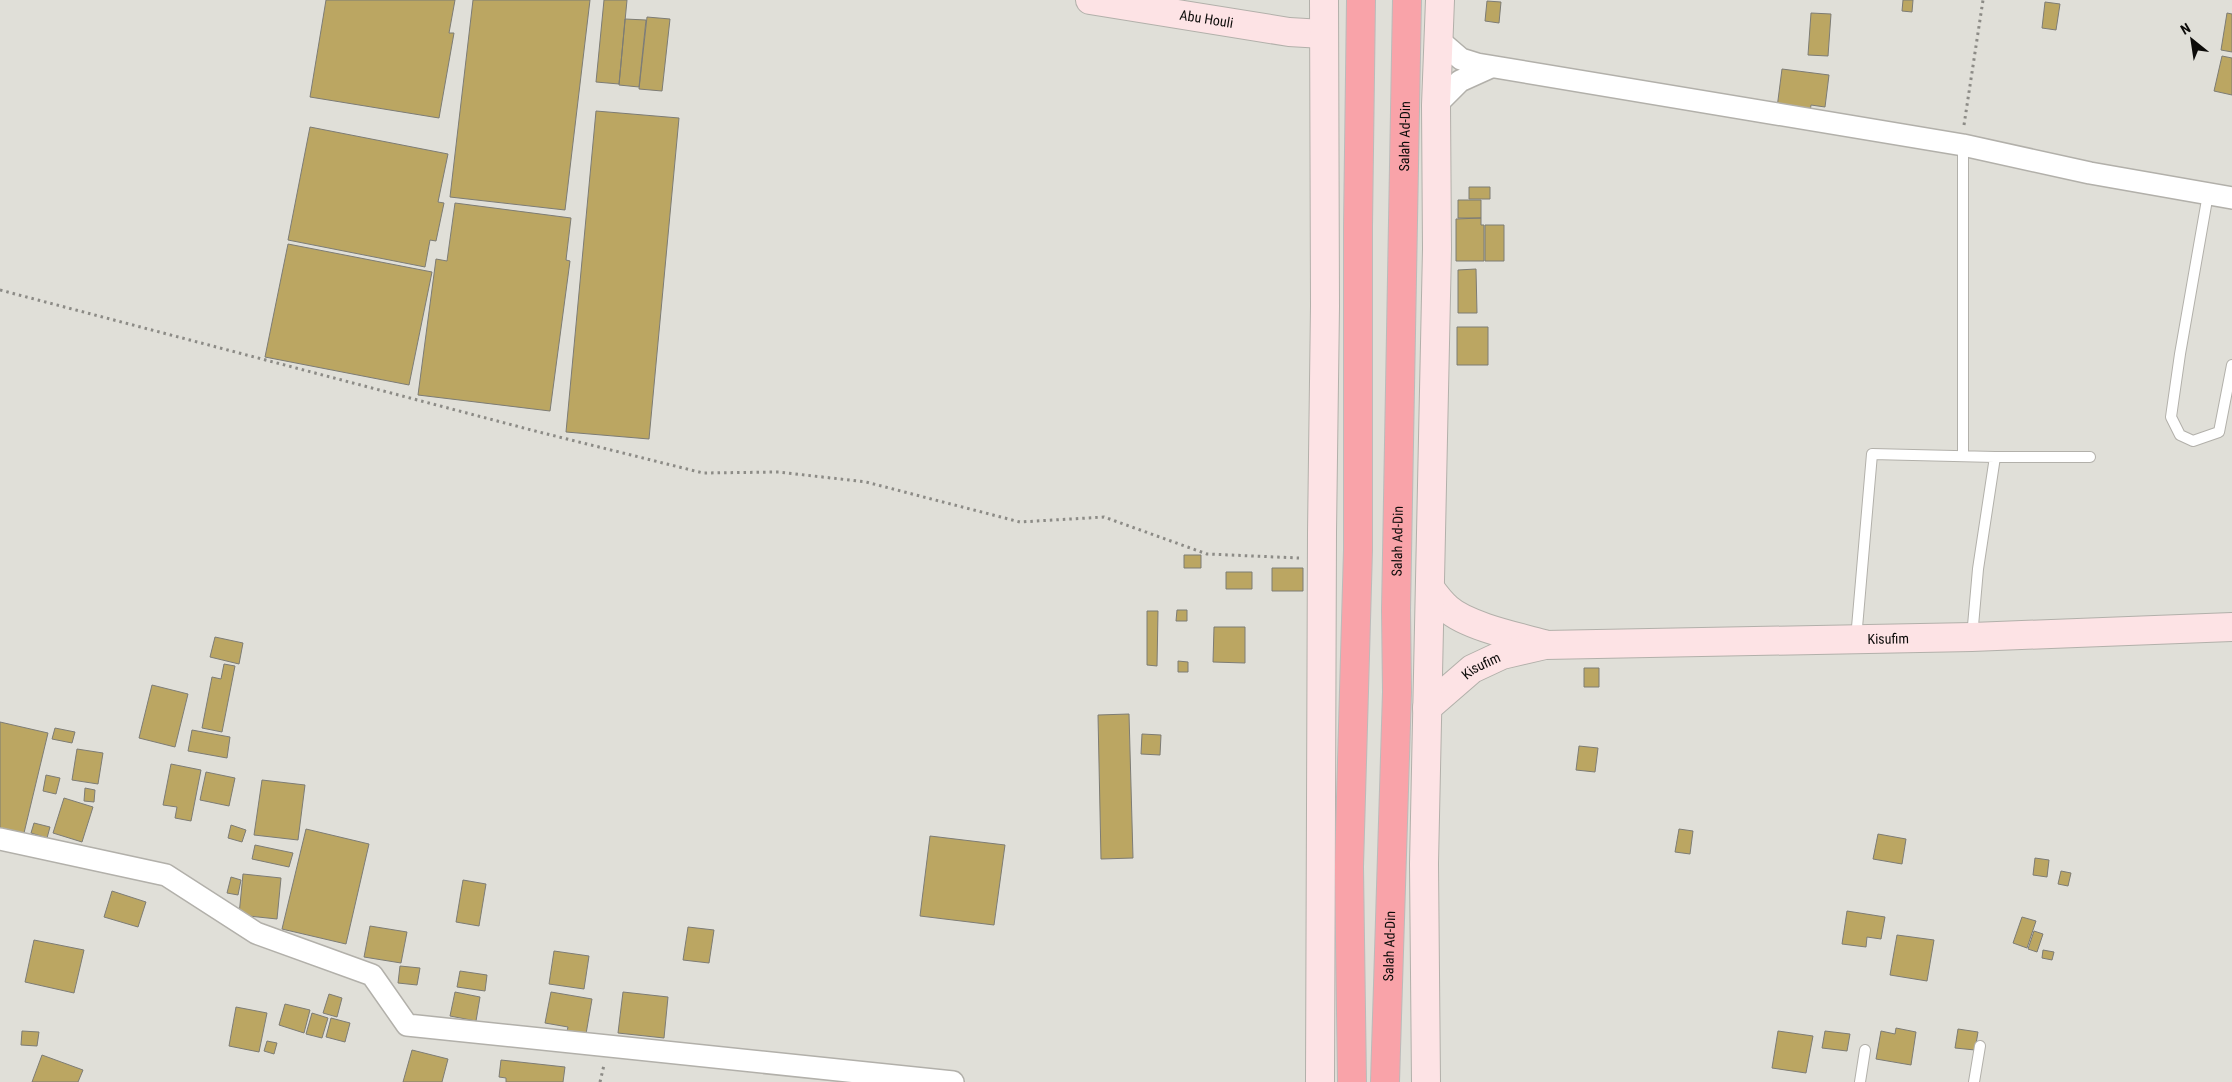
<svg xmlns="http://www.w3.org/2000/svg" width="2232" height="1082" font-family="'Roboto Condensed',sans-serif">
  <rect width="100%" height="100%" fill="#e0dfd8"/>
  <path fill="#bba662" stroke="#7d7c75" d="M326,0H455L449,33H454L439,118L310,97Z
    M473,0H590L565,210L450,197Z
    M604,0H627L619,84L596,82Z
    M1903,0H1913L1912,12L1902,11Z
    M1487,1L1501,2L1499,23L1485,21Z
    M2045,2L2060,4L2056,30L2042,28Z
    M1811,13L1831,14L1828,56L1808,55Z
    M2227,13L2232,14V52L2221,50Z
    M647,17L670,19L662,91L639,89Z
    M625,19L646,20L639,87L619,85Z
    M2222,56L2232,58V95L2214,91Z
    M1782,69L1829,75L1825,107L1811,105L1810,112L1777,108Z
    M596,111L679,118L649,439L566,432Z
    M310,127L448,154L438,202L444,203L436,241L430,240L425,267L288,240Z
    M1469,187H1490V199H1469Z
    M1458,200H1481V218H1458Z
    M455,203L571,218L566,260L570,261L550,411L418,395L436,259L447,261Z
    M1481,218V225H1484V261H1456V219Z
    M1485,225H1504V261H1485Z
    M288,244L432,272L409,385L265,357Z
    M1476,269L1477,313H1458V270Z
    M1457,327H1488V365H1457Z
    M1184,555H1201V568H1184Z
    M1272,568H1303V591H1272Z
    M1226,572H1252V589H1226Z
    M1177,610H1187V621H1176Z
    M1147,611H1158L1157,666L1147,665Z
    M1214,627H1245V663L1213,662Z
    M215,637L243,643L239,664L210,657Z
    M1178,661L1188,662V672H1178Z
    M224,664L235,666L222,732L202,728L212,677L221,679Z
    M1584,668H1599V687H1584Z
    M152,685L188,694L175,747L139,738Z
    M1129,714L1133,858L1101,859L1098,715Z
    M0,722L48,733L24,833L0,828Z
    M55,728L75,732L72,743L52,739Z
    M192,730L230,737L227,758L188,751Z
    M1142,734L1161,735L1160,755L1141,754Z
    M1579,746L1598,748L1595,772L1576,770Z
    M77,749L103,753L98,784L72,780Z
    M171,764L201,770L191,821L175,818L177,807L163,805Z
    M206,772L235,778L229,806L200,800Z
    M46,775L60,778L56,794L43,791Z
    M262,780L305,785L298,840L254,835Z
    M85,788L95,790L94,802L84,801Z
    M64,798L93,807L82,842L53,833Z
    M34,823L50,827L47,838L31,833Z
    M231,825L246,830L242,842L228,838Z
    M306,829L369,844L346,944L282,929Z
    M1679,829L1693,831L1690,854L1675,852Z
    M1878,834L1906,839L1902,864L1873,859Z
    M930,836L1005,845L994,925L920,916Z
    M255,845L293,853L289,867L252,859Z
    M2035,858L2049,860L2047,877L2033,875Z
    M2061,871L2071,873L2068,886L2058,884Z
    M243,874L281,878L277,919L239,915Z
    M231,877L241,880L238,895L227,893Z
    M463,880L486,884L479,926L456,922Z
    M112,891L146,902L138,927L104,917Z
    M1847,911L1885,917L1881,939L1867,937L1866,947L1842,944Z
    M2022,917L2036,921L2027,948L2013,943Z
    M370,926L407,932L401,963L364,957Z
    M688,927L714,930L709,963L683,960Z
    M2034,931L2043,934L2037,952L2028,949Z
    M1897,935L1934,940L1927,981L1890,975Z
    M34,940L84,950L74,993L25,982Z
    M2043,950L2054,952L2052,960L2042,958Z
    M554,951L589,956L584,989L549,984Z
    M400,966L420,968L417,985L398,983Z
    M460,971L487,975L485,991L457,987Z
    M455,992L480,997L476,1021L450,1016Z
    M551,992L592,999L586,1034L567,1031L568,1027L545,1023Z
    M623,992L668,997L664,1038L618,1033Z
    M329,994L342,998L337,1017L323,1013Z
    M285,1004L310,1010L304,1033L279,1025Z
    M236,1007L267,1013L259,1052L229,1046Z
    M312,1013L328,1018L322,1038L306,1034Z
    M331,1018L350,1023L345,1042L326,1037Z
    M1896,1028L1916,1032L1911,1065L1876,1059L1881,1031L1895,1034Z
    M1958,1029L1978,1032L1975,1050L1955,1048Z
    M22,1031L39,1032L37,1046L21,1045Z
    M1778,1031L1813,1036L1806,1073L1772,1068Z
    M1825,1031L1850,1034L1847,1051L1822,1048Z
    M267,1041L277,1043L274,1054L264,1051Z
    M412,1050L448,1059L442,1082H403Z
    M42,1055L83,1070L78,1082H32Z
    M501,1060L565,1067L563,1082H506V1078L499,1077Z"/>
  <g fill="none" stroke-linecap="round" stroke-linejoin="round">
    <defs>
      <path id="lane" d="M2208,194L2180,354L2171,417L2180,435L2193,441L2219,432L2232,365
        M1963,455V145
        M1972,637L1978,569L1995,457H2090
        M1856,639L1872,454L1995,457
        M1860,1082L1865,1050
        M1974,1082L1980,1046"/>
      <path id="street" d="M1439,40L1461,59L1477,64L1963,145L2090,173L2232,198
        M1436,105L1460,81L1491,67
        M0,839L166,875L256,933L372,975L407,1025L953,1082"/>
      <g id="secondary">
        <path id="s1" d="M1090,0L1289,32L1323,34"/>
        <path d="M1430,588C1435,595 1441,603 1448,609C1467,626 1518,637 1544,644"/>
        <path id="s2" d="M1427,708L1472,669L1502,655L1545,645L1972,637L2232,627"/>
        <path d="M1320,1082L1322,533L1325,306L1324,0"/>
        <path d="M1426,1082L1424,864L1437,249L1436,105L1440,0"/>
      </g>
      <g id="highway">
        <path d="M1352,1082L1349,867L1358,550V226L1361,0"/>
        <path id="s3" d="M1385,1082L1397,692L1396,610L1407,0"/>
      </g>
    </defs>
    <use href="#lane" stroke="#b2b0aa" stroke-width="12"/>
    <use href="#street" stroke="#b2b0aa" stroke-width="24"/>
    <use href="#secondary" stroke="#b2b0aa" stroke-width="30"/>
    <use href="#highway" stroke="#bbbbba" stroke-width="30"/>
    <path stroke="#8c8b86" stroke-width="3" stroke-dasharray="2.5 4" stroke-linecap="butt" d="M1964,125L1983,0
      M0,290L539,432L703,473L779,472L866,482L1020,522L1104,517L1207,554L1299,558
      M600,1082L604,1065"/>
    <use href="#lane" stroke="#fff" stroke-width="10"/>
    <use href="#street" stroke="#fff" stroke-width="21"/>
    <use href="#secondary" stroke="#fde3e5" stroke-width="28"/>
    <use href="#highway" stroke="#f9a3a9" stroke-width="28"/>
  </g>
  <g text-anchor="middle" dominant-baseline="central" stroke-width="5" stroke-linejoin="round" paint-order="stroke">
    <g font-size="14" fill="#0c0b09" stroke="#e0dfd8">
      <text stroke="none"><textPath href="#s1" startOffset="118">Abu Houli</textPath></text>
      <text stroke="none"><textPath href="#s3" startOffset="946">Salah Ad-Din</textPath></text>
      <text stroke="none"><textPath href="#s3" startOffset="541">Salah Ad-Din</textPath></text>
      <text stroke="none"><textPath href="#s2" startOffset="480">Kisufim</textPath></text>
      <text stroke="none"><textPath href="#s2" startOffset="69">Kisufim</textPath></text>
      <text stroke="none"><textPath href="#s3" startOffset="136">Salah Ad-Din</textPath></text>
    </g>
  </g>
  <g transform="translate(2192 40) rotate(330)" stroke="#e0dfd8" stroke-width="4" paint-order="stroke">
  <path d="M0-4L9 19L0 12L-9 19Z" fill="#0c0b09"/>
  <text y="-8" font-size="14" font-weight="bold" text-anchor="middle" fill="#0c0b09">N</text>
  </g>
</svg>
